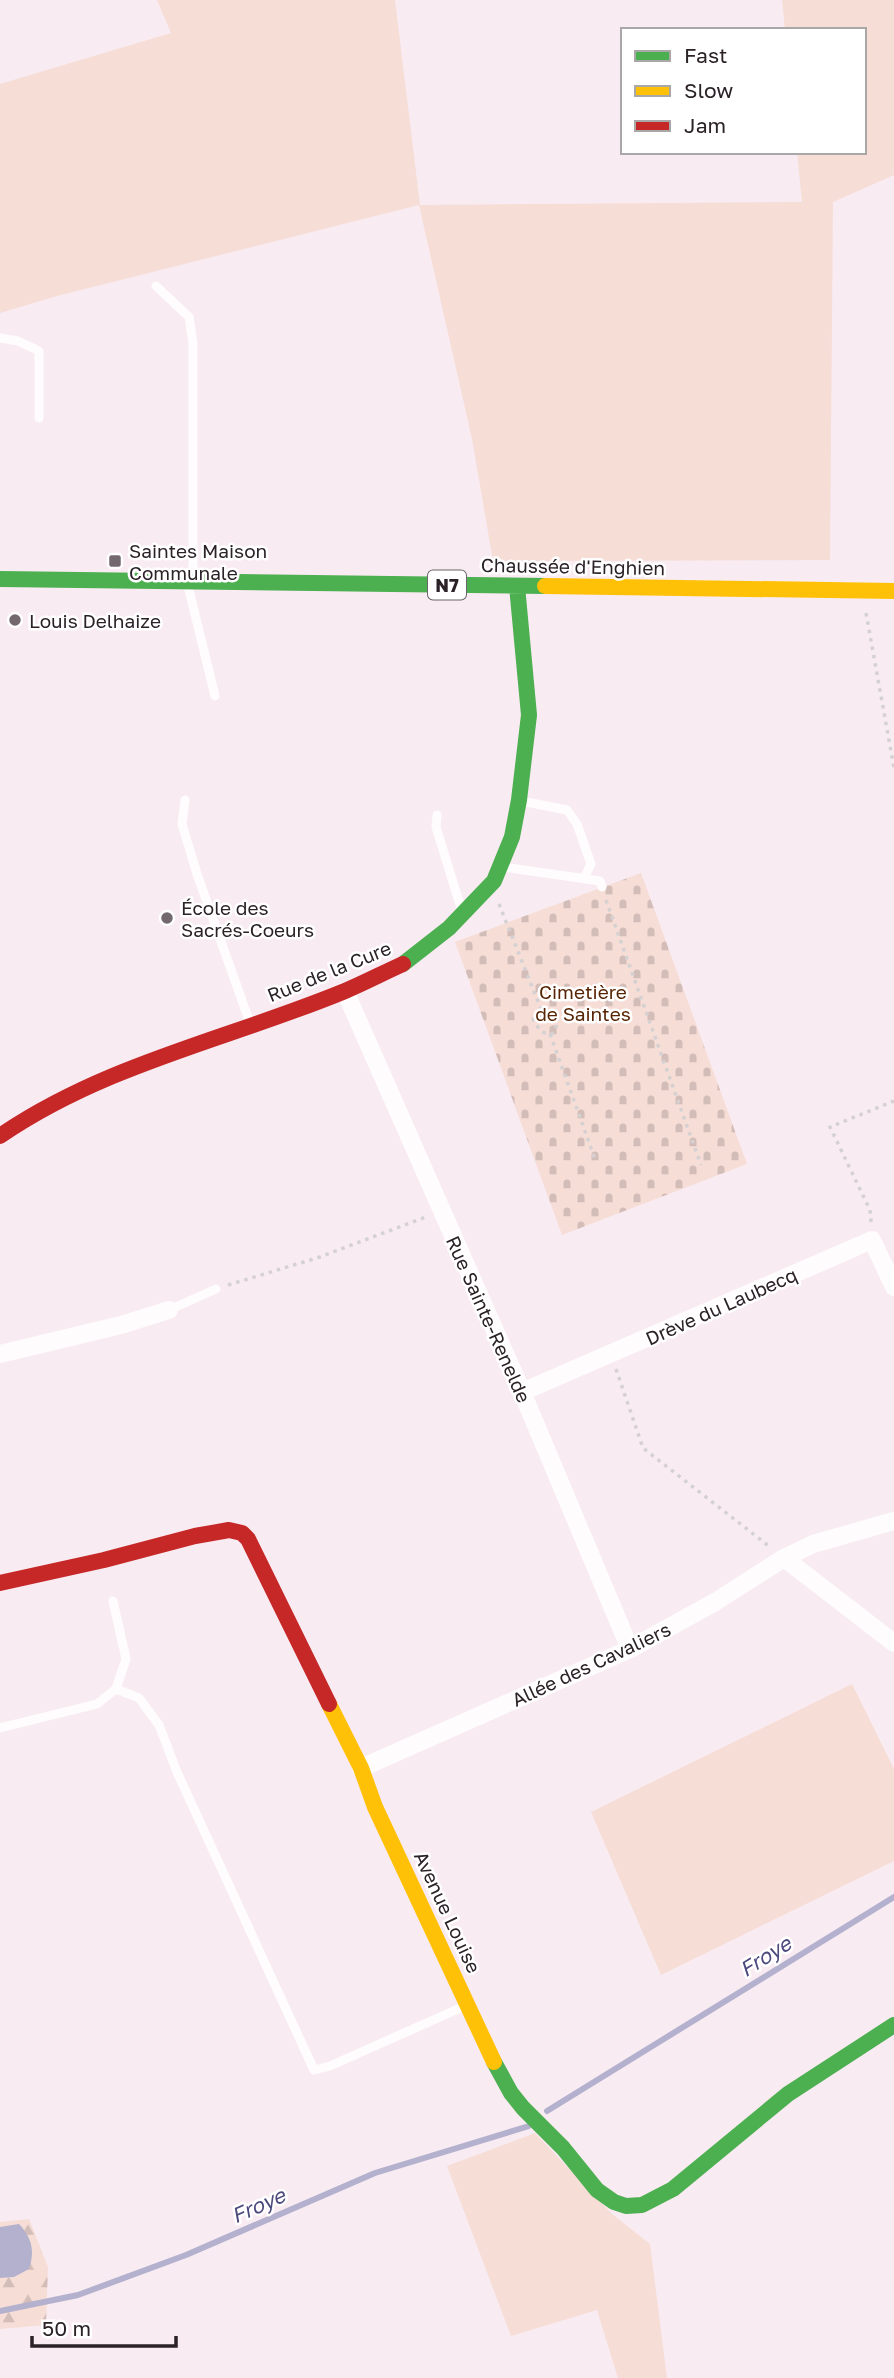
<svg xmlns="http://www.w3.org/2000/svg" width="894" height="2378" font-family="'Golos Text',sans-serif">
  <defs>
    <pattern id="forest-firs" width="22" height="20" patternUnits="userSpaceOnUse" patternTransform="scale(1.75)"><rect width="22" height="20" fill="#f6ddd6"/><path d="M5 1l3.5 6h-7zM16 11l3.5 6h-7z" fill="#d3bdb8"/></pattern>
    <pattern id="cemetery-stones" width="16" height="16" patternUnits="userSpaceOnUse" patternTransform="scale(1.75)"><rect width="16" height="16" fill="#f6ddd6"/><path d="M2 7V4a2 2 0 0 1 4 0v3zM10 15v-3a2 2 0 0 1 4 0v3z" fill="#d3bdb8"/></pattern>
  </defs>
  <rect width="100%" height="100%" fill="#f9ebf2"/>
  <path fill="#f6ddd6" d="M157,0H395L420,205L802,202L797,152H864V30H785L782,0H894V175L833,202L830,560L493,561L472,439L419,205L57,296L0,313V84L171,33Z
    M852,1684L894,1769V1861L661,1975L591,1812Z
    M535,2133L612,2214L650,2244L667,2378H618L597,2310L511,2336L447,2166Z"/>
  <path fill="url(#forest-firs)" d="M29,2219L48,2267L46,2325L0,2329V2222Z"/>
  <path fill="url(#cemetery-stones)" d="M641,873L747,1164L562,1235L455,942Z"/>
  <path fill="#b4b1ce" d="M19,2224C32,2238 35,2251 29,2269L14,2277L0,2278V2227Z"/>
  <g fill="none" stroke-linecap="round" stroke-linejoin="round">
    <path stroke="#b4b1ce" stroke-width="6" d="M547,2111L894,1897
      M0,2311L78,2295L186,2255L375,2173L529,2126"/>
    <path stroke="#d5d1d3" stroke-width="3.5" stroke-dasharray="3.5 5" stroke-linecap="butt" d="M866,613L894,768
      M606,900L701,1165
      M499,904L541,1009
      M541,1009L554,1013C563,1038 544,1042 533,1019Z
      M550,1034L595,1159
      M871,1222L870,1210L830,1127L894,1101
      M228,1285L320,1257L426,1217
      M616,1369L643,1448L770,1547"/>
    <path stroke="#fefcfd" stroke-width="9" d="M156,286L189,317L193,343V577
      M0,338L18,341L39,351V418
      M188,586L215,696
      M185,800L182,824L197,874L250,1023
      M521,801L567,810L577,824L591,864L584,878
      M437,815L436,827L460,905L464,909
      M503,867L600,881L602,887
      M169,1310L216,1289
      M116,1689L139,1698L159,1725L177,1772L314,2070L330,2066L467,2005
      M0,1728L97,1704L116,1689L126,1659L113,1601"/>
    <path stroke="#fefcfd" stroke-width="18" d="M345,991L522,1392L630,1649
      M0,1354L121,1325L169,1310
      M522,1392L872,1240L894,1287
      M784,1558L894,1643
      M361,1768L630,1649L715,1602L784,1558L813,1544L894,1521"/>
    <path stroke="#4caf50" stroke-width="16" d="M0,579L545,586
      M403,964L449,928L494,881L512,837L519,800L529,715L517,586
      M494,2062L511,2093L523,2108L563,2148L597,2190L614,2202L626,2206L642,2205L673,2189L788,2094L894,2025"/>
    <path stroke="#ffc107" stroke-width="16" d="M545,586L894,591
      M329,1704L361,1768L375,1807L494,2062"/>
    <path stroke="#c62828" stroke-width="16" d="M0,1136C105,1064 229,1039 345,991C364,983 383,973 403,964
      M0,1583L104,1560L195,1536L229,1530L242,1533L248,1539L329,1704"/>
  </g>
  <g fill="#73686e" stroke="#fff" stroke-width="2.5">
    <rect x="108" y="554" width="14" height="14" rx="3.5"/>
    <circle cx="15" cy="620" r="7"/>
    <circle cx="167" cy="918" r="7"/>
  </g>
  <g text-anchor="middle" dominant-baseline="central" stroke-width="5" stroke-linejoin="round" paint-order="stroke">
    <rect fill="#fff" stroke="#6b6468" stroke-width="2" x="428" y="570.5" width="38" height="29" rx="5"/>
    <g font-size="18" font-weight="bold" fill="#2b2227">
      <text x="447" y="585">N7</text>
    </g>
    <g font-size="19" fill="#2b2227" stroke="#fff" text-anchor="start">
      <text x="129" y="550">Saintes Maison<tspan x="129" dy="22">Communale</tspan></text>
      <text x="29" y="620">Louis Delhaize</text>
      <text x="181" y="907">École des<tspan x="181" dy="22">Sacrés-Coeurs</tspan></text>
    </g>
    <g font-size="19" fill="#2b2227" stroke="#fff">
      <text transform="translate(573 566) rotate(1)">Chaussée d'Enghien</text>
      <text transform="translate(329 971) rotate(-22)">Rue de la Cure</text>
      <text transform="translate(721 1306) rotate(-24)">Drève du Laubecq</text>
      <text transform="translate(489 1319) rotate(66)">Rue Sainte-Renelde</text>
      <text transform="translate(591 1664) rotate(-25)">Allée des Cavaliers</text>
      <text transform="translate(448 1912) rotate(65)">Avenue Louise</text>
    </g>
    <g font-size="19" fill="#572404" stroke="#fff">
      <text x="583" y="991">Cimetière<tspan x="583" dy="22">de Saintes</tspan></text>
    </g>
    <g font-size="21" font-style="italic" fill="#4b497d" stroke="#fff">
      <text transform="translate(765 1956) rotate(-32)">Froye</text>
      <text transform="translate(258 2205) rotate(-24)">Froye</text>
    </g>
  </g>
  <rect x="621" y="28" width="245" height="126" fill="#ffffff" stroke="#aaa7a9" stroke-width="2"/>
  <rect x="635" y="51" width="35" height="10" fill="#4caf50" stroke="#aaa7a9" stroke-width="2"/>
  <text x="684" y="63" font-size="21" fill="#2b2227">Fast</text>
  <rect x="635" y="86" width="35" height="10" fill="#ffc107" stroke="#aaa7a9" stroke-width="2"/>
  <text x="684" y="98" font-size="21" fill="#2b2227">Slow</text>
  <rect x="635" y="121" width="35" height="10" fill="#c62828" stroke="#aaa7a9" stroke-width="2"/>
  <text x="684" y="133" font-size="21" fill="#2b2227">Jam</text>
  <path d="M32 2336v10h144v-10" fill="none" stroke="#2b2227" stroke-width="3.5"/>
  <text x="42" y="2336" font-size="21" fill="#2b2227" stroke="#ffffff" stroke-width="5" paint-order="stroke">50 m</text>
</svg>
